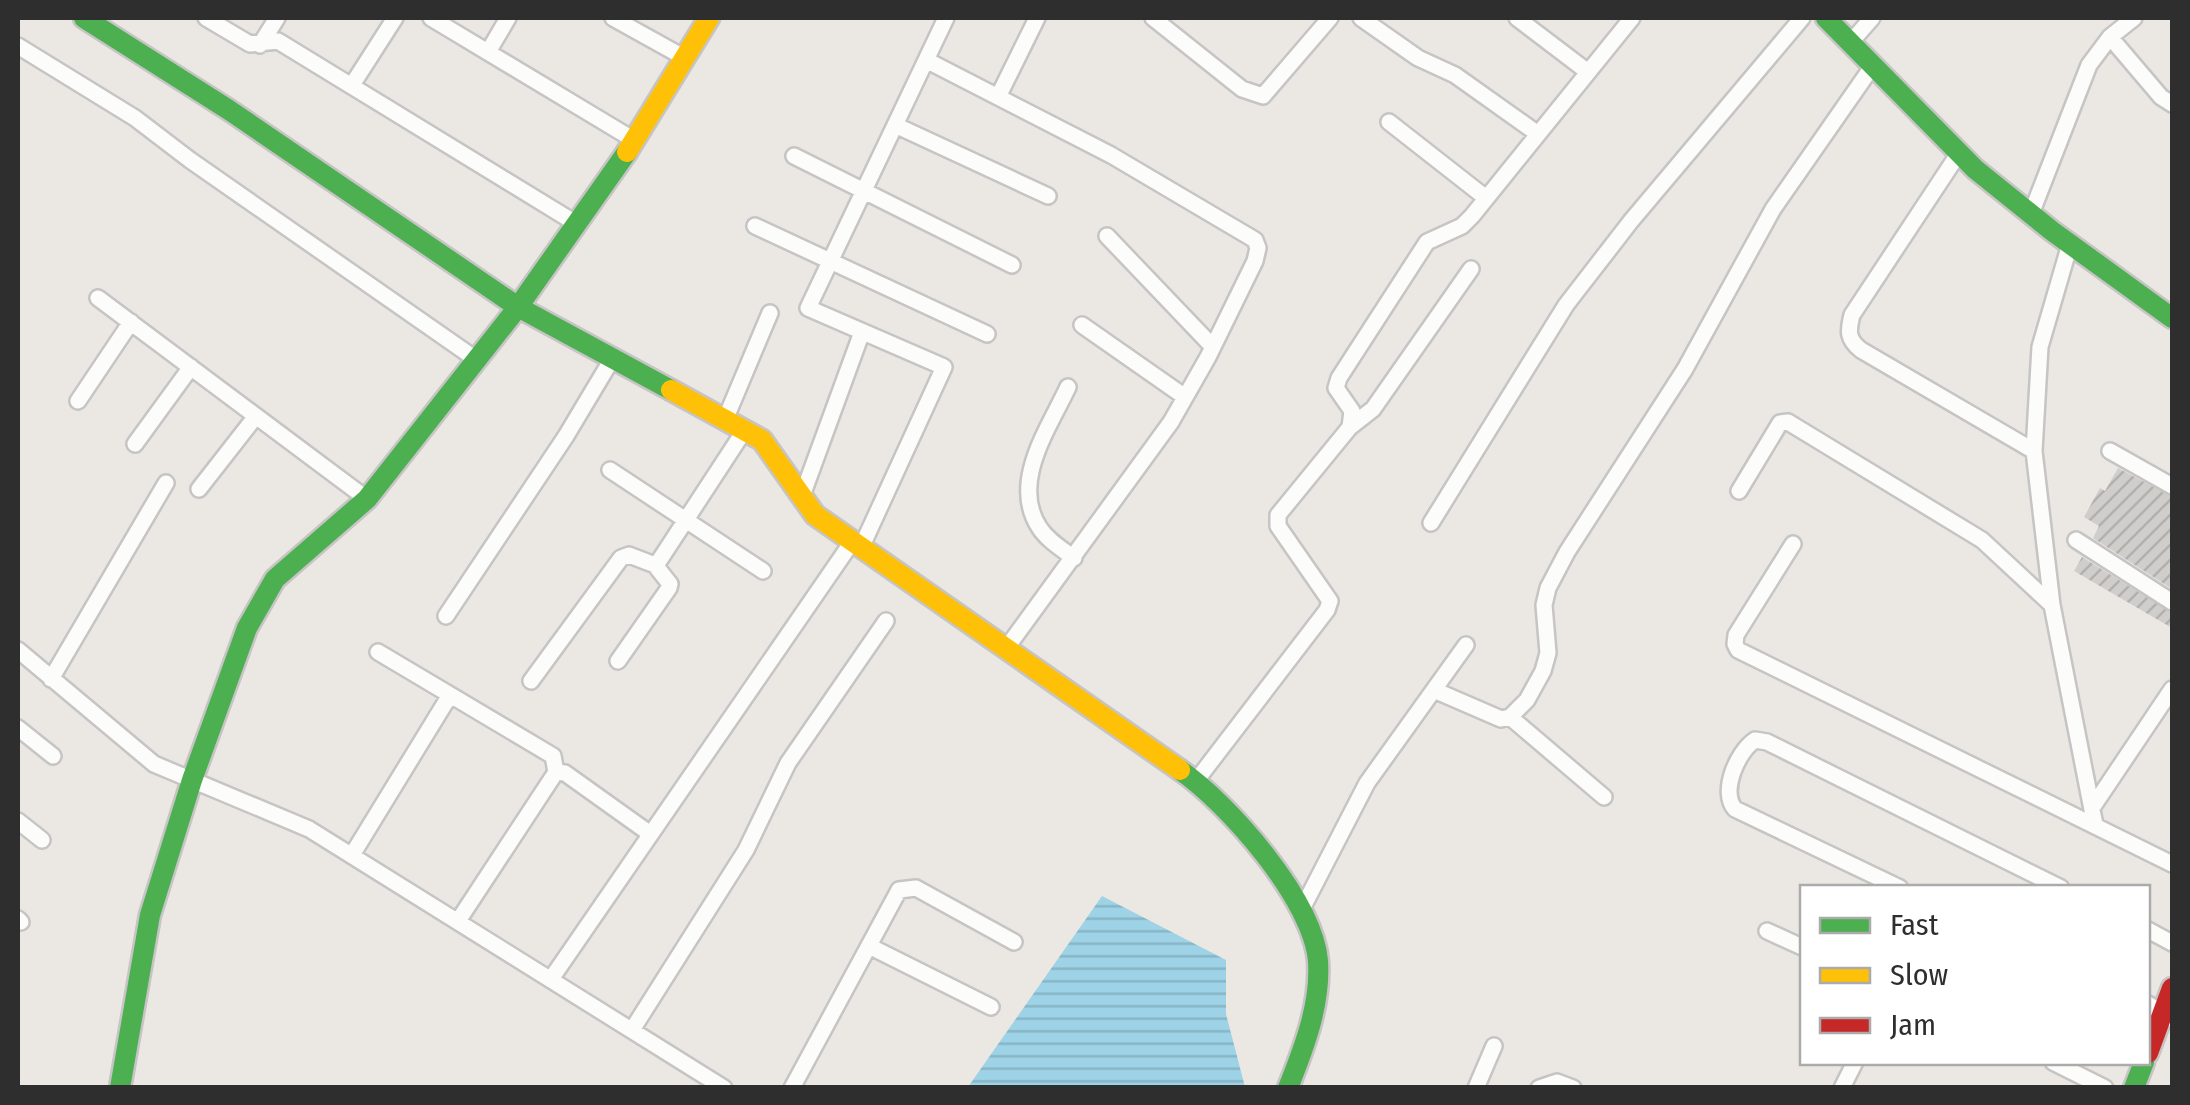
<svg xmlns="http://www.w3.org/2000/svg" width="2190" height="1105" font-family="'Fira Sans Condensed',sans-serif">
  <defs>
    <pattern id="water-rules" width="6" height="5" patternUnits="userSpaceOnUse" patternTransform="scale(2.5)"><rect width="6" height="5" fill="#9ed2e6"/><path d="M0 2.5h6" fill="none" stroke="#88b5c6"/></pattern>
    <pattern id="building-hatch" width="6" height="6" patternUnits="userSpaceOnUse" patternTransform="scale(2.5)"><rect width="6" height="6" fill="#d0cecb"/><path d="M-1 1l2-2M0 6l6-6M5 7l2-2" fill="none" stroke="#b3b1af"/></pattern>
  </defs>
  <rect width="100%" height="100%" fill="#ebe8e4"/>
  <path fill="url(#water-rules)" d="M1102,896L1226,960V1014L1245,1087H968Z"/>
  <path fill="url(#building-hatch)" d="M2118,468L2172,497V589L2093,538L2099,526L2084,517L2100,488L2105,491Z
    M2082,557L2172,613V628L2074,571Z"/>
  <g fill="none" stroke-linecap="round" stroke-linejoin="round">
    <defs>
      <path id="street" d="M206,18L250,44L278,41L577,224
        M431,18L634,140
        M613,18L685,58
        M1153,18L1242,89L1263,96L1330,18
        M1361,18L1418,58L1455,75L1538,134
        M1517,18L1588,72
        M2110,37L2161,97L2172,104
        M1851,42L1872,18
        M260,45L277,18
        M18,46L135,118L190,160L477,360
        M488,52L508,18
        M926,60L1111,155L1255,240L1258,248L1255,261L1208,357L1171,422L1008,646
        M352,85L395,18
        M998,97L1037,18
        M1389,122L1486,198
        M895,125L1048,196
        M1959,153L1852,315C1848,331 1847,339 1861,350L2034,451
        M794,156L1012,265
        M2031,214L2089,65L2110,37L2134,18
        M755,226L987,334
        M1107,236L1213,347
        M2070,244L2040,347L2034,451L2052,605L2095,825
        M98,298L367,499
        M1082,325L1185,397
        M1068,387C1049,428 1010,482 1039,527C1047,540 1062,549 1074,558
        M78,401L131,322
        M725,420L770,313
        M1350,427L1373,409L1471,269
        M135,444L191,367
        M2110,451L2172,486
        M610,470L763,571
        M199,489L256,416
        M1739,491L1780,423L1788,422L1982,540L2052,605
        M802,496L862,332
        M1431,523L1566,305L1631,221L1802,18
        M2076,540L2172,602
        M1793,544L1736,635L1735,644L1738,650L2172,864
        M861,548L944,367L808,308L946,18
        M446,616L566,436L612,359
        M18,650L154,764L309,829L724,1088
        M378,652L553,756L556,772
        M618,661L669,588L670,584L655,565
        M51,679L166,483
        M531,681L621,558L629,555L655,565L659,561L744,431
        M1434,690L1501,719L1510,717L1527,700L1543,671L1548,653L1544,605L1548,588L1567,552L1685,369L1773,209L1874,64
        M1510,717L1604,797
        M18,728L53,756
        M1196,781L1327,610L1330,601L1278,526V515L1350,427L1352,411L1336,388L1339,378L1427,242L1462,226L1472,216L1632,18
        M2092,808L2172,689
        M18,821L42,840
        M352,855L450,695
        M1900,888L1735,809C1720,792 1737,752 1755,740L1767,742L2061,888
        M1302,909L1367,783L1466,645
        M18,919L21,922
        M458,921L556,772L565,773L649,833
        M2148,930L2172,943
        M1767,931L1802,947
        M869,946L991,1007
        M551,979L852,542
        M2148,1004L2172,1019
        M632,1030L746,850L788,763L886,621
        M2053,1062L2105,1088
        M792,1088L899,890L916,888L1014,942
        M1476,1088L1494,1046
        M1539,1088L1557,1082L1573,1088
        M1842,1088L1855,1062"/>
      <path id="fast" d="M84,18L229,110L518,307L671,390
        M1826,18L1975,169L2052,231L2172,318
        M1180,770C1229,804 1313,900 1318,961C1321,1004 1304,1048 1288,1088
        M120,1088L150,915L192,780L247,628L275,579L367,499L518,307L627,152
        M2134,1088L2144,1062"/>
      <path id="slow" d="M627,152L709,18
        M671,390L762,440L815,515L1180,770"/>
      <path id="jam" d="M2148,1053L2172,988"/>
    </defs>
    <use href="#street" stroke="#c6c4c4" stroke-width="20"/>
    <use href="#fast" stroke="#c6c4c4" stroke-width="25"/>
    <use href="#slow" stroke="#c6c4c4" stroke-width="25"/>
    <use href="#jam" stroke="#c6c4c4" stroke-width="25"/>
    <use href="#street" stroke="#fcfcfb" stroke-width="15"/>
    <use href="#fast" stroke="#4caf50" stroke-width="20"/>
    <use href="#slow" stroke="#ffc107" stroke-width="20"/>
    <use href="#jam" stroke="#c62828" stroke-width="20"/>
  </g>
  <rect width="2190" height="1105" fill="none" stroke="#2e2e2e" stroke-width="40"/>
  <rect x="1800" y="885" width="350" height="180" fill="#ffffff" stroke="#ababab" stroke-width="2.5"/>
  <rect x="1820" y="918" width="50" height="15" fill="#4caf50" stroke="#ababab" stroke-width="2.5"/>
  <text x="1890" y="935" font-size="30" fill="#2e2e2e">Fast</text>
  <rect x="1820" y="968" width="50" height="15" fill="#ffc107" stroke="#ababab" stroke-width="2.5"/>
  <text x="1890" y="985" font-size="30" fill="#2e2e2e">Slow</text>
  <rect x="1820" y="1018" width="50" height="15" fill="#c62828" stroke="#ababab" stroke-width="2.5"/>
  <text x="1890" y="1035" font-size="30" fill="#2e2e2e">Jam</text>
</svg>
